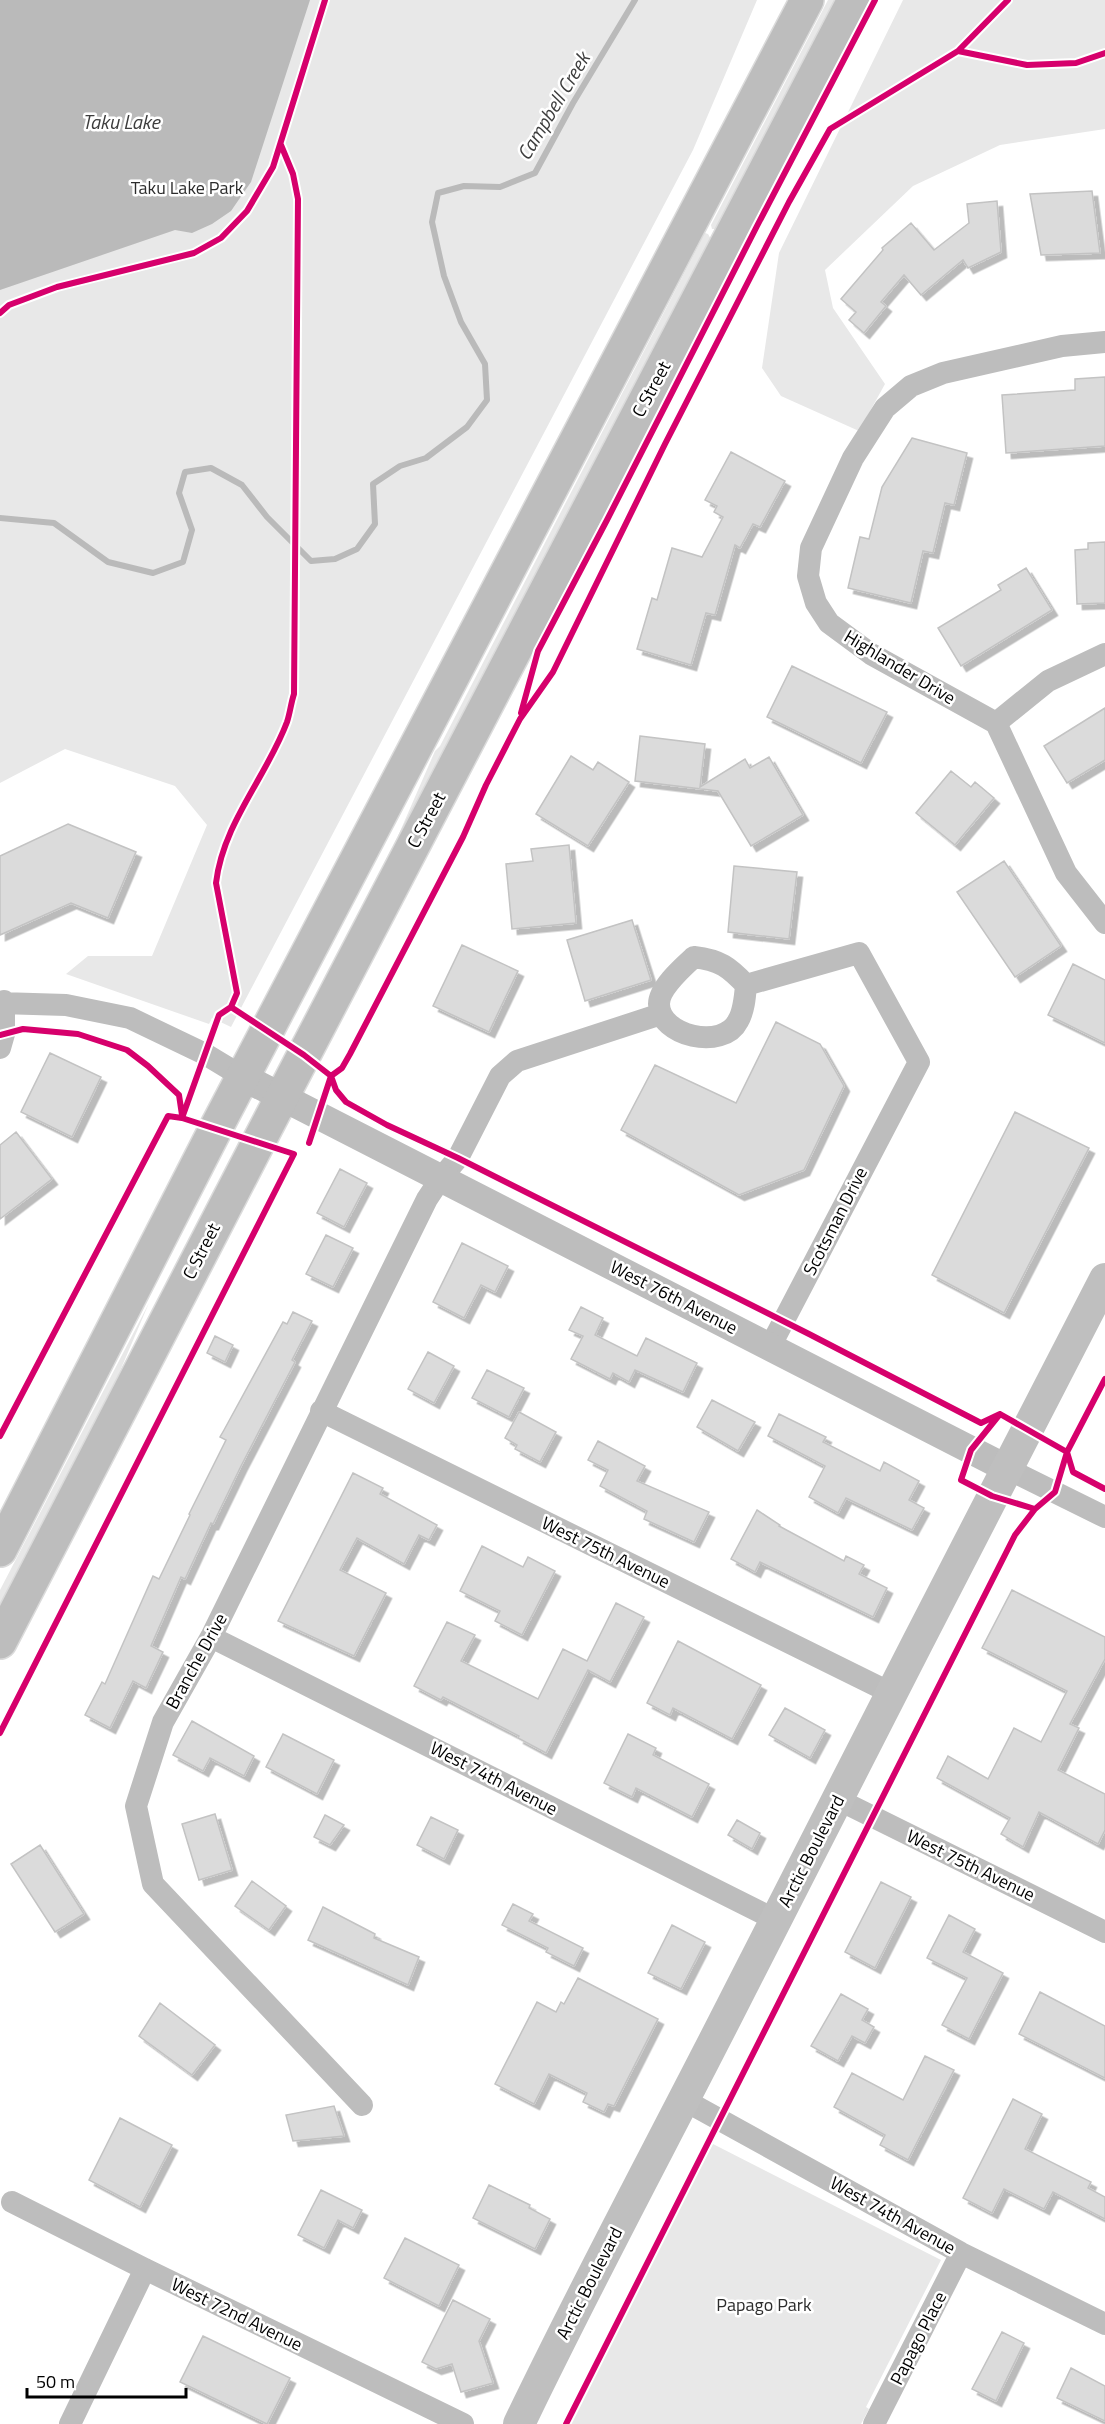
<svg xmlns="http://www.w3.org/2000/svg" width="1105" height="2424" font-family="'Titillium Web',sans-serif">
  <defs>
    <filter id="shadow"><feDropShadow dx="5.5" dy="5.5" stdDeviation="0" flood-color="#0004"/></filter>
  </defs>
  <rect width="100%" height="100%" fill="#fff"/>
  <path fill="#e8e8e8" d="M0,0H757L693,150L231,1027L212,1018L209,1024L66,974L88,956H152L207,825L175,786L65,749L0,783Z
    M828,0H835L716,229H712L711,225Z
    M903,0H1105V129L1000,145L913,186L825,270L833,308L885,384L859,431L781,396L762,368L779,253Z
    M705,233L708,234L711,239L445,748L443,758L388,859L435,751L440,746Z
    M149,1303L111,1392L0,1606V1590Z
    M713,2144L941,2260L866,2407L869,2409L861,2424H565Z"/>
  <path fill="#bababa" d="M0,0H310L251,182L231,211L212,224L192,233L175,230L0,290Z"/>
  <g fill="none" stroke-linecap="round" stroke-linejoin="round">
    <path stroke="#bababa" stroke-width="6" d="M0,518L54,523L108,562L153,573L183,562L192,530L179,493L185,472L211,468L242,485L267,517L311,561L335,559L357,549L375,524L373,484L400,466L426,458L467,427L487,400L485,364L461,322L444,276L432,222L438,193L464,186L500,187L535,173L573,103L635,0"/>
  </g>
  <path fill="#dbdbdb" stroke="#c3c3c3" stroke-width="1.5" filter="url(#shadow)" d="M1092,191L1100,253L1041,255L1030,194Z
    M997,201L1001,252L968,268L963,260L921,295L904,275L881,302L886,306L864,333L849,320L856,312L841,299L883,250L882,248L911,223L934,250L969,223L967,204Z
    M1105,377V446L1006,453L1002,395L1075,390V379Z
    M912,438L967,453L954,505L945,503L933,553L923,551L911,603L848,588L860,537L869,539L882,487Z
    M731,452L785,481L760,527L753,524L740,548L735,545L715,615L706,613L691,665L637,649L652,598L657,600L672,548L702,557L723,517L714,512L717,506L705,500Z
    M1105,542V603L1077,604L1075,550L1088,549V543Z
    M1026,568L1052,610L961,666L938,628L1001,590L998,585Z
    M792,666L887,712L861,763L767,717Z
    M1105,708V760L1067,783L1044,746Z
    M640,736L705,744L700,787L745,759L750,768L769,757L803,815L751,846L718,791L635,781Z
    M571,756L593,770L598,762L629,782L588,846L536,814Z
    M951,771L971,787L975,782L994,798L955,845L916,813Z
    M68,824L136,852L108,918L71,903L0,935V856Z
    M569,845L576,923L512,929L506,864L533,861L531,849Z
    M1004,861L1061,946L1015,977L957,892Z
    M734,866L797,872L789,939L728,932Z
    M632,920L651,980L585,1001L567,940Z
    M462,945L518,971L489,1032L433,1006Z
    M1073,964L1105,980V1043L1048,1015Z
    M776,1022L820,1044L844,1086L804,1170L739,1195L621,1130L655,1065L736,1103Z
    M50,1053L101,1077L72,1137L21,1112Z
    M1015,1112L1089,1148L1004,1313L932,1275Z
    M16,1132L52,1179L0,1219V1145Z
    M340,1169L367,1183L344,1227L317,1213Z
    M326,1235L353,1248L333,1287L306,1274Z
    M462,1243L508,1266L495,1292L481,1285L464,1318L433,1302Z
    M581,1307L603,1318L595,1335L637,1356L646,1338L697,1363L683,1392L635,1370L629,1382L613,1373L610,1379L571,1359L583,1336L569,1330Z
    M293,1312L312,1321L292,1360L295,1362L241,1466L213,1524L211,1523L185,1579L181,1577L151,1646L163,1652L146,1688L133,1681L110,1728L85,1715L102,1682L105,1684L153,1576L159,1579L190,1515L189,1514L226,1440L220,1437L224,1430L283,1322L287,1324Z
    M215,1336L233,1345L225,1362L207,1353Z
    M428,1352L454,1366L434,1403L408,1389Z
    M487,1370L524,1388L509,1417L472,1398Z
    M712,1400L755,1422L738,1451L697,1427Z
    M519,1412L556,1432L540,1462L515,1449L517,1445L505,1438Z
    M779,1414L826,1437L823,1442L880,1471L884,1462L919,1481L909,1500L924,1508L912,1530L846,1498L838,1513L809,1497L825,1466L768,1436Z
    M598,1441L645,1466L637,1481L709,1512L694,1542L644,1519L647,1511L600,1486L608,1470L588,1460Z
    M353,1473L383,1488L380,1494L437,1525L429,1540L419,1535L404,1564L357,1538L340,1570L386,1593L354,1656L278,1621Z
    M757,1510L780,1525L779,1526L844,1561L846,1556L864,1565L859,1574L887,1588L873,1617L760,1562L755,1572L731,1559Z
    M482,1546L523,1567L528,1557L555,1571L522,1635L495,1621L500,1611L460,1591Z
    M1012,1590L1105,1637V1659L1070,1724L1079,1728L1058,1770L1105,1794V1830L1098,1844L1039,1812L1023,1847L1001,1834L1010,1818L937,1778L948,1756L988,1779L1014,1728L1041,1742L1067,1691L982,1648Z
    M616,1603L644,1617L610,1682L588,1670L546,1753L518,1738L519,1736L443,1697L441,1700L414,1686L447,1622L475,1635L461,1661L538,1699L563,1649L587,1661Z
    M678,1641L761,1685L732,1739L673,1708L670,1715L647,1703Z
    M785,1708L825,1730L810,1758L769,1735Z
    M192,1721L254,1756L244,1776L210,1758L203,1771L173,1755Z
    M283,1734L334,1760L317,1794L266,1767Z
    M628,1734L656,1748L653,1755L709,1784L692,1817L636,1788L632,1797L604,1783Z
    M215,1814L232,1870L199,1880L182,1824Z
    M325,1815L344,1825L330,1845L314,1837Z
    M431,1817L458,1830L444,1859L417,1845Z
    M737,1820L760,1833L752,1849L728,1835Z
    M40,1845L84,1914L55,1932L11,1864Z
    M252,1881L286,1906L269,1930L235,1906Z
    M881,1882L911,1897L875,1968L845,1952Z
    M513,1904L533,1914L529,1921L583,1948L574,1966L546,1952L548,1948L502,1925Z
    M323,1907L375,1934L374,1938L419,1957L408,1985L308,1940Z
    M949,1915L975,1929L963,1952L1003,1973L969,2039L942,2025L967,1978L927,1958Z
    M672,1925L705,1942L681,1989L648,1973Z
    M578,1978L658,2019L614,2106L608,2104L604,2112L583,2102L587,2093L549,2074L534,2104L495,2084L537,2002L556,2012L561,2002L564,2004Z
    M1040,1992L1105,2026V2078L1019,2034Z
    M841,1994L868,2009L862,2020L874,2027L865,2043L852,2036L838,2061L811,2046Z
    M160,2003L215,2045L192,2075L139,2036Z
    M925,2056L954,2070L908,2160L880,2145L885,2135L834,2107L852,2073L903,2100Z
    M1013,2099L1042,2114L1025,2149L1091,2182L1088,2188L1105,2197V2219L1053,2192L1044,2209L1004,2189L992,2213L963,2198Z
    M334,2106L344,2136L293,2141L286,2115Z
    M120,2118L172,2145L140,2207L89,2180Z
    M489,2185L530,2205L529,2208L550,2219L535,2249L473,2218Z
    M321,2190L362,2210L353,2228L338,2220L324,2248L298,2235Z
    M405,2238L459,2265L439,2306L384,2278Z
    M453,2300L490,2319L479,2341L493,2383L461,2392L452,2364L436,2369L422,2362Z
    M1002,2332L1024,2343L996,2401L972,2389Z
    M203,2336L290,2378L267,2424L180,2382Z
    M1071,2368L1105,2386V2421L1057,2398Z"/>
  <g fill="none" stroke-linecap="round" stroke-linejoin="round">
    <defs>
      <path id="primary" d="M0,1550L216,1128L807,0
        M0,1642L258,1143L854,0"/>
    </defs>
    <use href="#primary" stroke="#dbdbdb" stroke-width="36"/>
    <path stroke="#bdbdbd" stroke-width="22" d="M1105,342L1062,346L943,373L911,386L885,408L853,458L811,548L808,576L816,603L829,623L871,654L996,723L1066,873L1105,923
      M996,723L1048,681L1105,654
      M694,957C720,960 729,967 746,985C745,997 744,1011 738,1021C723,1051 659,1036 659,1004C659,988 683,967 694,957Z
      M746,985L859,953L919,1062L770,1347
      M0,1003L66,1005L130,1018L205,1054L243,1077
      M0,1048L4,1034V1001
      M321,1411L891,1693
      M1006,1468L1105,1517
      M211,1637L776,1920
      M837,1799L1105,1932
      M684,2100L961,2253L1105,2324
      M362,2105L153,1884L136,1806L163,1722L211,1637L427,1199L441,1178L458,1158L500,1076L517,1061L661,1014
      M12,2202L145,2269L463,2424
      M70,2424L145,2269
      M874,2424L961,2253"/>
    <path stroke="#bdbdbd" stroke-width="28" d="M243,1077L1006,1468"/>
    <path stroke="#bfbfbf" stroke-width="32" d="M519,2424C588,2280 664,2140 736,1998C859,1758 980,1518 1105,1279"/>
    <use href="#primary" stroke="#bdbdbd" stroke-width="33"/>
    <defs>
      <path id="cycleway" d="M1008,0L958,51L1027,65L1076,63L1105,53
        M0,313L9,305L57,287L194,253L221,238L247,211L273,167L325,0
        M521,713L538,651L607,520L757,226L875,0
        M231,1007L304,1055L331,1076L336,1090L346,1102L387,1125L458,1158L809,1334L981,1423L1000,1414
        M0,1035L23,1029L78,1034L127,1050L148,1066L179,1095L182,1115
        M182,1118L219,1015L231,1007L237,993L216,883C223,823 267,776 287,722C290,713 291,703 294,694L298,199L293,174L281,145
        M309,1143L331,1076L342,1068L350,1054L463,837L486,785L520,719L553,672L665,444L789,202L830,129L958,51
        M1105,1379L1067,1452L1073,1472L1105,1489
        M1000,1414L1067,1452L1055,1492L1035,1509L992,1496L961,1480L971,1450Z
        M0,1436L168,1116L182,1118L294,1154L0,1733
        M566,2424L1015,1535L1035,1509"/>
    </defs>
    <use href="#cycleway" stroke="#fff" stroke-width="10"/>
    <use href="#cycleway" stroke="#d6006c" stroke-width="6"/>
  </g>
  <g text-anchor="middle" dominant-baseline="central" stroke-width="5" stroke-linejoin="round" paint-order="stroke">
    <g font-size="18" fill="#2c2c2c" stroke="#fff">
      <text x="187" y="187">Taku Lake Park</text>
      <text x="764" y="2304">Papago Park</text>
    </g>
    <g font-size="18" fill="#000" stroke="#fff">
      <text transform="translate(651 389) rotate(-62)">C Street</text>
      <text transform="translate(900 667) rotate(31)">Highlander Drive</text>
      <text transform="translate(426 820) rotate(-62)">C Street</text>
      <text transform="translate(835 1221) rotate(-63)">Scotsman Drive</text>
      <text transform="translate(201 1251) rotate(-63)">C Street</text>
      <text transform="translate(674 1297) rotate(27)">West 76th Avenue</text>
      <text transform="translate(606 1552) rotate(26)">West 75th Avenue</text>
      <text transform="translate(196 1661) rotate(-61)">Branche Drive</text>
      <text transform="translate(494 1778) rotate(27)">West 74th Avenue</text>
      <text transform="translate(811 1851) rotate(-63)">Arctic Boulevard</text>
      <text transform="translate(971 1865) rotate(26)">West 75th Avenue</text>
      <text transform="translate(893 2215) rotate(29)">West 74th Avenue</text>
      <text transform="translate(589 2283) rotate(-63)">Arctic Boulevard</text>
      <text transform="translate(237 2314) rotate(26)">West 72nd Avenue</text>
      <text transform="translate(918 2338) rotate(-63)">Papago Place</text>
    </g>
    <g font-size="20" font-style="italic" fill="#3d3d3d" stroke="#fff">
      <text transform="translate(553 106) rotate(-59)">Campbell Creek</text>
      <text x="121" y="121">Taku Lake</text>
    </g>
  </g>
  <path d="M27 2388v9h159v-9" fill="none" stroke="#000000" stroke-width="3"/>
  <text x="36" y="2388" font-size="18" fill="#000000" stroke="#ffffff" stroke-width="4.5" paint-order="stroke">50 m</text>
</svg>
